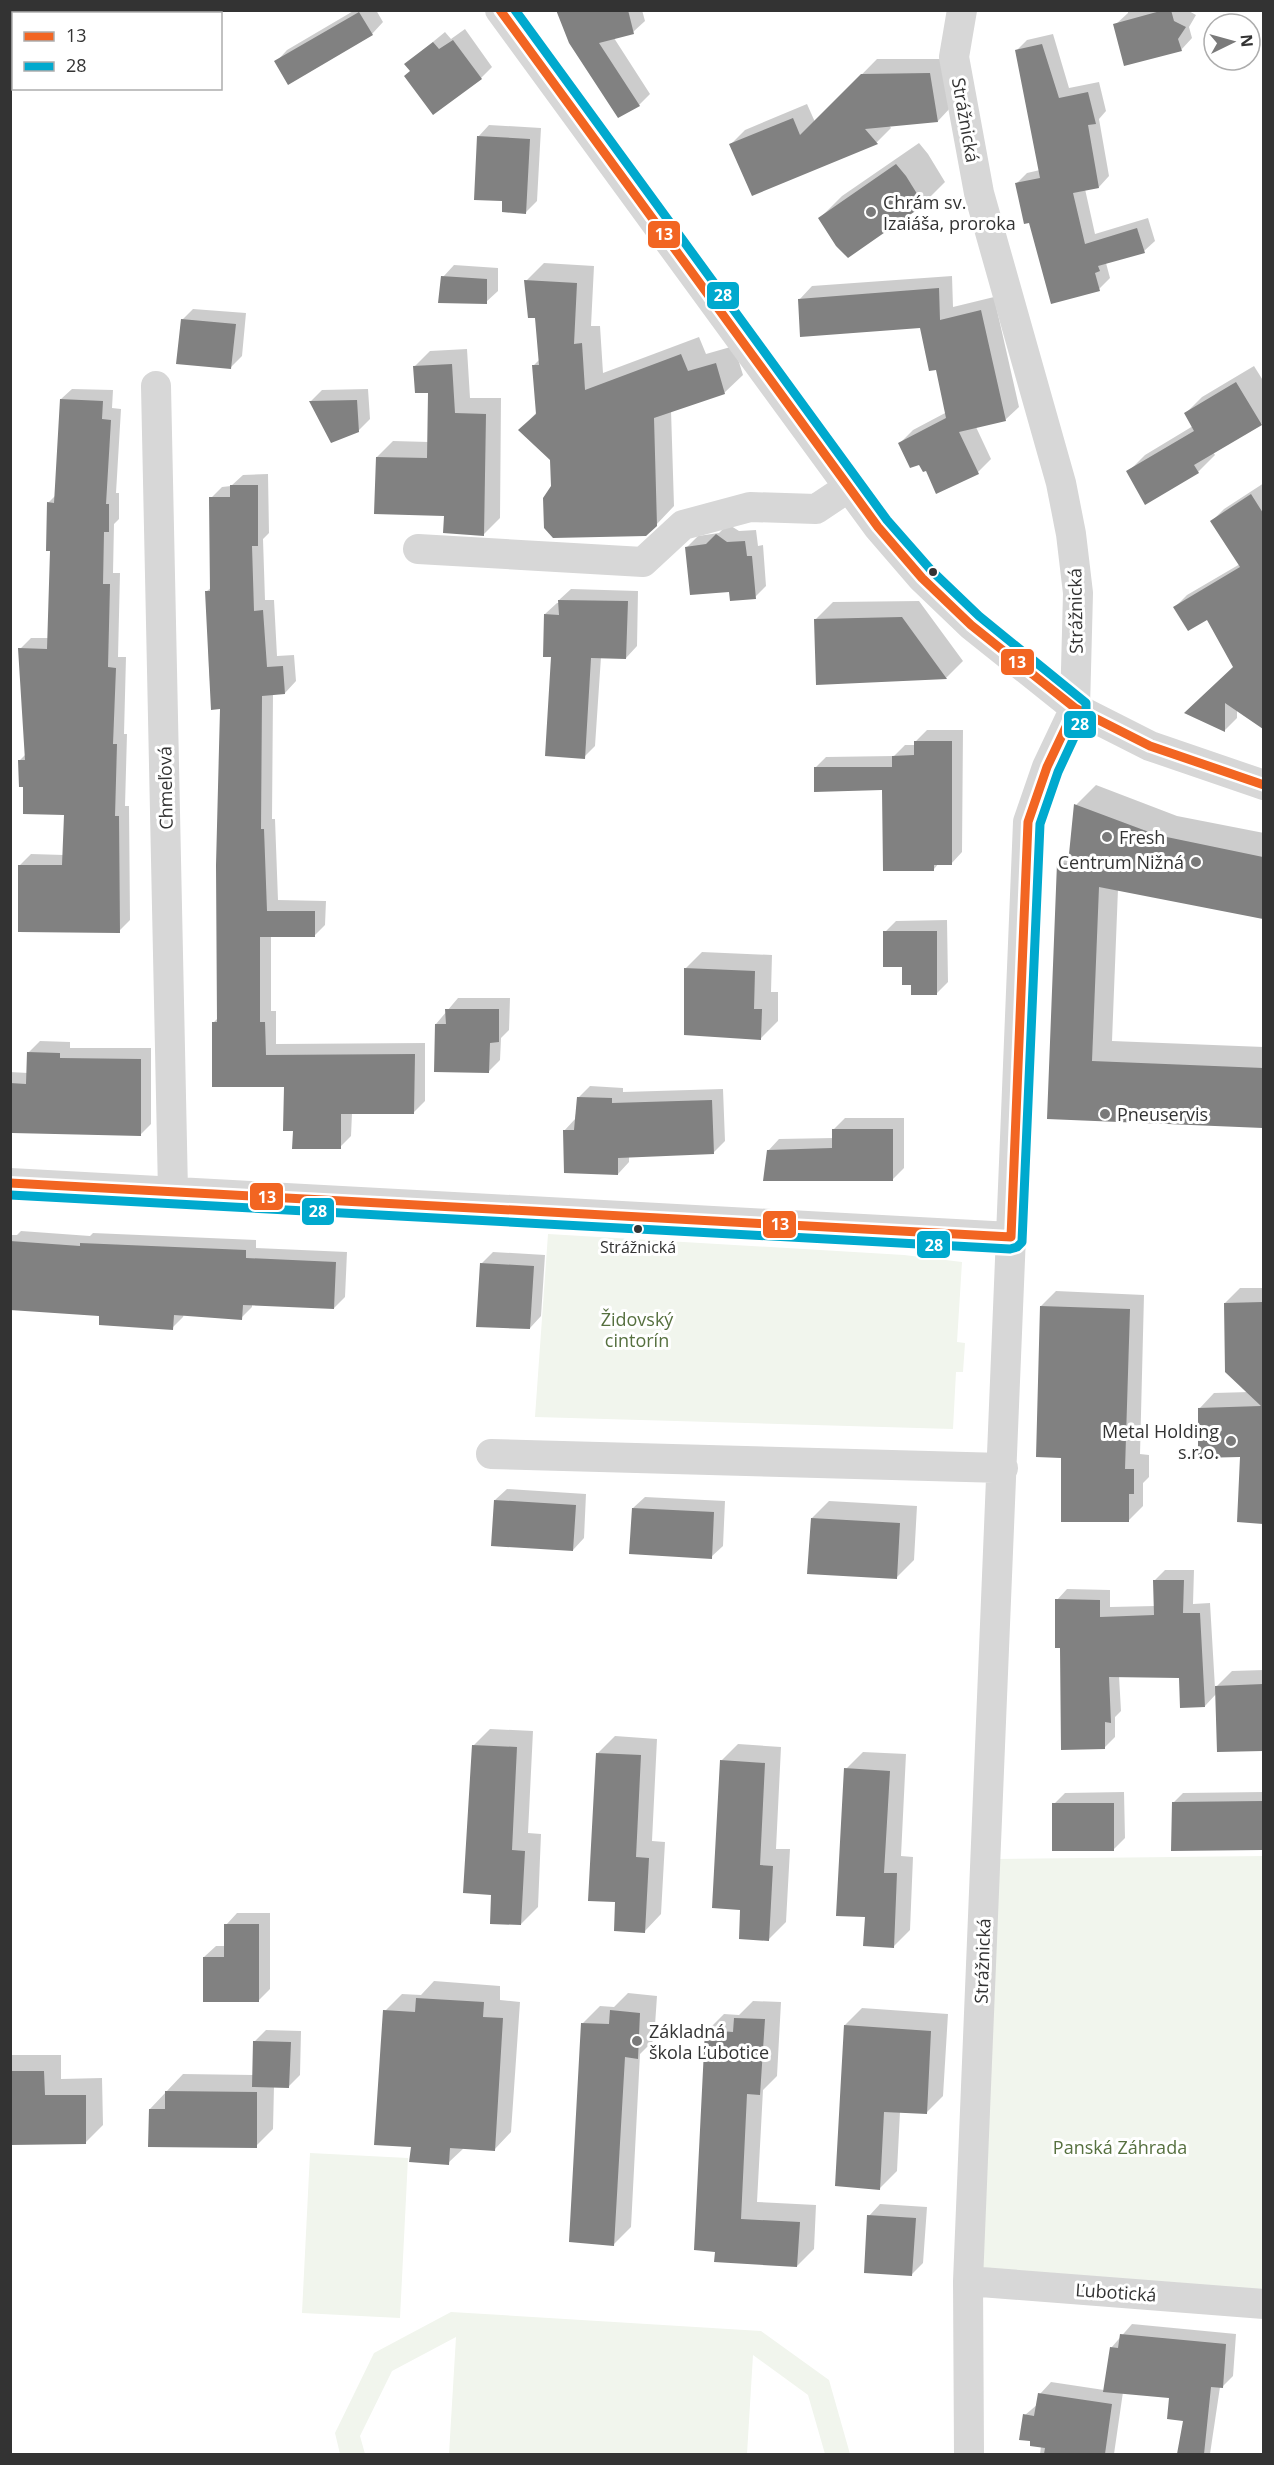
<svg xmlns="http://www.w3.org/2000/svg" width="1274" height="2465" font-family="'Open Sans',sans-serif">
  <rect width="100%" height="100%" fill="#fff"/>
  <path fill="#f1f5ed" d="M548,1234L904,1255L962,1262L957,1342L965,1343L963,1372H956L953,1429L535,1417Z
    M1263,1856V2304L968,2279L992,1859Z
    M310,2153L408,2158L400,2318L302,2313Z
    M451,2312L761,2331L829,2380L850,2454H825L808,2395L753,2355L747,2454H449L456,2337L392,2371L360,2436L365,2454H340L335,2433L374,2353Z"/>
  <path fill="#0003" d="M355,10H376L383,22L372,34L276,62L287,50Z
    M557,10H642L645,21L633,32L614,38L650,94L639,105Z
    M1128,10H1187L1196,15L1189,27L1192,38L1181,50L1115,25L1128,13Z
    M465,29L492,67L481,78L411,70L406,64L445,32L451,39Z
    M1053,34L1069,88L1099,82L1106,111L1099,119L1109,176L1099,187L1085,189L1095,234L1148,218L1155,241L1144,251L1106,263L1110,278L1099,289L1030,221L1016,184L1027,173L1040,170L1016,51L1027,40Z
    M877,59H944L952,106L938,121L889,125L891,128L877,142L753,194L731,144L745,130L807,104L815,122Z
    M489,125L541,128L537,201L526,212L478,137Z
    M919,143L928,154L945,182L923,204L820,218L842,196Z
    M544,263L594,266L591,326H600L603,373L699,337L706,354L734,346L743,375L724,393L671,410L674,506L656,525L553,486L551,459L520,430L537,412L533,366L540,359L537,317L526,281Z
    M454,265L498,268V291L486,302L443,277Z
    M952,276L953,307L994,297L1019,407L1005,420L976,427L991,459L978,472L900,443L913,430L947,412L937,368L921,326L799,300L812,286Z
    M193,309L246,313L242,356L231,367L182,320Z
    M467,349L470,398H501L500,518L484,534L445,515L377,457L393,441L429,442L430,391L414,367L430,351Z
    M1254,366L1264,382V422L1261,424L1213,452L1215,455L1198,472H1128L1145,455L1193,426L1185,414L1202,397Z
    M72,389L113,390L112,408L121,409L116,493H119V519L114,524L113,573H120L118,657H126L124,734H127L125,806H129L130,920L119,931L20,865L31,854L64,855L65,813L25,786L20,760L26,754L20,649L31,638H49L51,550L48,503L56,495L61,399Z
    M368,389L370,419L358,431L311,401L322,390Z
    M268,474L269,533L263,539L265,600H274L277,656L294,655L296,681L285,693L273,694L272,819H275L278,900L326,901L325,925L314,936L271,935V1011H276V1044L425,1043V1101L414,1112L352,1113L351,1136L340,1147L294,1129L285,1085L213,1023L219,1017L221,707L212,708L209,668L207,591L212,587L211,498L222,487L231,486L243,475Z
    M1264,483V713L1255,721L1237,709V718L1225,730L1186,712L1234,667L1208,618L1175,607L1187,595L1240,564L1212,521L1224,509Z
    M728,524L739,531L756,530L758,546L763,545L766,586L755,597L730,591L687,547L698,536L719,533Z
    M571,589L638,591L637,646L626,658L601,657L595,746L584,757L553,656L545,614L557,603H559V600Z
    M919,601L963,661L946,678L818,683L816,619L833,602Z
    M927,730H963L962,852L951,864L939,863L934,869L884,788L815,768L826,757L894,756L905,745H916V741Z
    M1096,785L1177,816L1264,833V918L1118,889L1112,1041L1264,1047V1127L1048,1118L1058,864L1071,852L1076,805Z
    M947,920L948,982L936,994L913,984L885,932L896,921Z
    M702,952L772,955L771,992H778V1021L761,1038L685,969Z
    M458,998H510L509,1030L501,1038L500,1060L489,1071L436,1024Z
    M40,1041L70,1042V1048H151V1124L140,1135L10,1124V1072L28,1073L29,1052Z
    M590,1086L623,1088V1092L723,1089L725,1141L713,1153L629,1156V1162L618,1174L564,1131L575,1119L579,1097Z
    M845,1118H904V1168L893,1179L768,1151L779,1139L834,1138V1129Z
    M21,1231L90,1236L93,1233L256,1240V1248L347,1252L345,1297L334,1308L252,1304V1307L241,1318L184,1314L183,1317L172,1328L101,1314L10,1308V1235H17Z
    M493,1252L545,1255L541,1316L530,1328L481,1264Z
    M1240,1288H1264V1522L1239,1521L1242,1455L1199,1409L1214,1393L1249,1392L1225,1303Z
    M1056,1291L1144,1295L1140,1454L1149,1455V1477L1143,1483V1506L1128,1521L1063,1456L1041,1306Z
    M507,1489L586,1494L584,1538L573,1550L495,1500Z
    M645,1497L725,1501L723,1546L711,1557L633,1508Z
    M829,1501L917,1506L914,1560L897,1577L812,1518Z
    M1165,1570H1194L1193,1604L1210,1603L1215,1688L1232,1671L1264,1670V1749L1219,1750L1217,1693L1205,1706L1181,1677L1119,1676L1121,1711L1115,1717V1737L1104,1748L1061,1647L1057,1600L1067,1589L1110,1590V1607L1155,1606V1580Z
    M490,1729L533,1731L528,1833L541,1834L538,1907L521,1924L492,1894L473,1746Z
    M615,1736L657,1739L652,1841L665,1842L661,1914L644,1932L617,1901L598,1753Z
    M738,1744L781,1747L776,1849H790L786,1922L769,1939L742,1908L721,1761Z
    M863,1752L906,1754L901,1856L913,1857L910,1930L893,1947L866,1916L846,1769Z
    M1124,1792L1125,1838L1113,1850L1054,1804L1065,1793Z
    M1264,1792V1848L1172,1849L1173,1803L1183,1793Z
    M237,1913H270V1989L258,2001L204,1957L216,1946H226V1925Z
    M434,1981L500,1986V2000L520,2002L511,2132L494,2150L464,2148L448,2163L412,2146L385,2011L402,1994L421,1995Z
    M628,1993L657,1996L654,2040L640,2054L631,2227L614,2244L583,2023L600,2006L614,2007Z
    M753,2001L781,2002L777,2076L763,2090L757,2202L816,2205L814,2249L797,2266L716,2261L707,2031L724,2014L739,2015Z
    M862,2008L948,2014L943,2096L926,2113L900,2112L897,2171L880,2188L845,2025Z
    M266,2030L301,2031L300,2075L289,2086H274L273,2129L256,2146L150,2109L183,2074L254,2075V2042Z
    M10,2055H61V2079L102,2078L103,2125L86,2142L10,2143Z
    M880,2204L927,2207L923,2263L912,2274L869,2216Z
    M1132,2324L1236,2334L1233,2376L1222,2387H1220L1210,2454H1179L1185,2419L1170,2396L1123,2392L1114,2454H1040L1041,2446L1025,2415L1038,2404L1040,2394L1051,2382L1104,2390L1111,2348Z"/>
  <path fill="#818181" d="M556,10H628L634,34L599,43L640,106L618,118L569,43Z
    M1164,10H1171L1174,21L1186,27L1178,39L1182,51L1124,66L1113,24Z
    M359,12L373,35L288,85L274,61Z
    M453,40L482,79L433,115L404,76L410,71L404,64L433,42L439,49Z
    M1042,44L1059,98L1088,92L1096,124L1088,125L1099,188L1073,193L1085,244L1137,228L1145,253L1098,266L1100,271L1095,273L1100,291L1051,304L1029,223L1024,224L1015,183L1040,178L1015,50Z
    M930,73L938,122L865,129L878,144L752,196L729,144L793,118L800,135L861,74Z
    M477,136L530,139L526,214L502,212V201L474,200Z
    M896,164L906,176L924,205L848,258L836,246L818,218Z
    M441,276L487,279V304L438,303Z
    M524,280L577,283L574,344L582,343L585,390L681,354L688,371L716,363L725,394L654,418L657,526L646,536L553,538L544,528L543,498L551,486L550,460L518,430L536,414L532,365H539L535,318H528Z
    M939,288L940,320L981,310L1006,421L959,432L979,474L936,494L926,471L923,472L919,465L910,468L898,443L946,418L936,370L929,371L920,328L800,337L798,299Z
    M181,319L236,324L231,369L176,364Z
    M452,364L455,413L486,414L484,536L443,533L444,516L374,514L376,457L427,458L428,393H415L413,366Z
    M1236,382L1262,425L1194,465L1199,473L1145,505L1126,471L1194,431L1184,413Z
    M60,399L103,401L102,419L111,420L106,504H109V532H104L103,584H110L108,667L116,668L113,744H117L115,816H119L120,933L18,932V865H62L64,815L23,814V787H19L18,760H25L18,648L47,649L50,551H46L47,502L54,503Z
    M357,400L359,432L331,443L309,401Z
    M230,485H258V546H252L254,611L263,610L267,667L283,666L285,694L262,696L261,829H264L267,911H315V937H260V1022H265L266,1055L415,1054L414,1114H341V1149H292L293,1131H283L284,1087H212V1022H217L216,865L220,709L211,710L205,591H210L209,497H230Z
    M1251,494L1263,513V729L1225,703V732L1184,713L1233,667L1207,620L1188,631L1173,607L1240,567L1210,521Z
    M716,534L727,542L745,541L747,556H752L756,599L730,601L729,592L690,595L685,547L706,544Z
    M558,600L628,601L626,659L591,658L585,759L545,756L551,657H543L544,614L559,615Z
    M902,617L947,679L816,685L814,619Z
    M914,741H952V865H934V871H883L882,790L814,792V767H892V756L914,755Z
    M1074,804L1157,835L1263,857V919L1099,887L1092,1061L1263,1068V1128L1047,1119L1057,863L1068,864Z
    M883,931H937V995H911V985H902V967H883Z
    M684,968L755,971L754,1009H762L761,1040L684,1035Z
    M445,1009H499V1042L490,1043L489,1073L434,1072L435,1024H446Z
    M27,1052L60,1053V1058L141,1059V1136L12,1133L10,1083L26,1084Z
    M577,1097L612,1098V1103L712,1100L714,1154L618,1158V1175L564,1173L563,1130H574Z
    M832,1129H893V1181H763L767,1150L832,1148Z
    M10,1241L80,1246V1243L246,1250V1258L336,1262L334,1309L243,1305L242,1320L174,1315L173,1330L99,1325V1316L10,1310Z
    M480,1263L534,1266L530,1329L476,1327Z
    M1263,1302V1524L1237,1522L1240,1457L1198,1458V1408L1261,1406L1225,1372L1224,1303Z
    M1040,1306L1130,1309L1125,1469H1134V1494H1129V1522H1061V1458L1036,1457Z
    M494,1500L576,1505L573,1551L491,1546Z
    M632,1508L714,1512L712,1559L629,1554Z
    M811,1518L900,1523L897,1579L807,1574Z
    M1153,1580H1184L1183,1613H1200L1205,1707L1180,1708L1179,1678L1109,1677L1111,1723L1105,1722V1749L1061,1750L1060,1648H1055V1599L1100,1600V1617L1154,1615Z
    M1263,1684V1751L1217,1752L1215,1686Z
    M472,1745L517,1747L512,1850L525,1851L521,1925L490,1924L491,1895L463,1893Z
    M596,1753L641,1755L636,1857L649,1858L645,1933L614,1931L615,1902L588,1901Z
    M720,1760L765,1763L760,1865L773,1866L769,1941L739,1939L740,1910L712,1908Z
    M844,1768L890,1771L884,1873H897L894,1948L863,1946L865,1917L836,1916Z
    M1263,1801V1850L1171,1851L1172,1802Z
    M1052,1803H1114V1851H1052Z
    M224,1924H259V2002H203V1957H224Z
    M416,1998L484,2002L483,2017L503,2018L495,2151L450,2148L449,2165L409,2162L411,2147L374,2145L383,2010L415,2012Z
    M610,2010L640,2013L638,2059L625,2057L614,2246L569,2242L581,2023L609,2024Z
    M734,2018L765,2019L760,2095L747,2094L741,2219L800,2222L797,2267L714,2262L715,2252L694,2250L705,2030L733,2032Z
    M844,2025L931,2031L927,2114L884,2112L880,2190L835,2186Z
    M253,2041L291,2042L289,2088L252,2087Z
    M10,2071H44L45,2095H86V2144L10,2145Z
    M165,2091L257,2092V2148L148,2147L149,2109H165Z
    M867,2215L916,2218L912,2276L864,2273Z
    M1120,2334L1226,2344L1223,2388L1211,2387L1204,2454H1177L1183,2421L1167,2419L1169,2398L1103,2392L1110,2347L1118,2348Z
    M1038,2393L1112,2404L1105,2454H1044L1045,2448L1030,2446V2441L1019,2440L1023,2414L1034,2416Z"/>
  <g fill="none" stroke-linecap="round" stroke-linejoin="round">
    <path stroke="#d7d7d7" stroke-width="30" d="M500,10L878,527L922,578L971,625L1075,708L1150,746L1264,785
      M962,10L954,57L979,193L1061,483L1071,534L1078,593L1075,708L1047,767L1028,822L968,2281L969,2454
      M156,386L173,1191
      M418,549L643,562L683,525L750,507L816,509L849,487
      M10,1183L1011,1237
      M491,1454L1003,1468
      M968,2281L1264,2304"/>
    <defs>
      <path id="bus-1" d="M500,10L878,527L922,578L971,625L1075,708L1150,746L1264,785
        M10,1183L1011,1237L1028,822L1047,767L1075,708"/>
      <path id="bus-2" d="M10,1195L1010,1249L1017,1247L1022,1242L1040,824L1058,772L1086,712V703L979,616L931,570L887,520L515,10"/>
    </defs>
    <use href="#bus-1" stroke="#fff" stroke-width="14"/>
    <use href="#bus-2" stroke="#fff" stroke-width="14"/>
    <use href="#bus-1" stroke="#f26522" stroke-width="9"/>
    <use href="#bus-2" stroke="#00a9ce" stroke-width="9"/>
  </g>
  <g fill="#7a7a7a" stroke="#fff" stroke-width="2">
    <circle cx="871" cy="212" r="6"/>
    <circle cx="1107" cy="837" r="6"/>
    <circle cx="1196" cy="862" r="6"/>
    <circle cx="1105" cy="1114" r="6"/>
    <circle cx="1231" cy="1441" r="6"/>
    <circle cx="637" cy="2041" r="6"/>
  </g>
  <g fill="#333" stroke="#fff" stroke-width="2">
    <circle cx="933" cy="572" r="5"/>
    <circle cx="638" cy="1229" r="5"/>
  </g>
  <g text-anchor="middle" dominant-baseline="central" stroke-width="6" stroke-linejoin="round" paint-order="stroke">
    <g font-size="16" fill="#333" stroke="#fff">
      <text x="638" y="1247">Strážnická</text>
    </g>
    <g font-size="18" fill="#333" stroke="#fff">
      <text transform="translate(966 120) rotate(80)">Strážnická</text>
      <text transform="translate(1075 611) rotate(-91)">Strážnická</text>
      <text transform="translate(165 788) rotate(-91)">Chmeľová</text>
      <text transform="translate(982 1961) rotate(-88)">Strážnická</text>
      <text transform="translate(1116 2292) rotate(4)">Ľubotická</text>
    </g>
    <g font-size="18" fill="#333" stroke="#fff" text-anchor="start">
      <text x="883" y="202">Chrám sv.<tspan x="883" dy="21">Izaiáša, proroka</tspan></text>
      <text x="1119" y="837">Fresh</text>
      <text x="1184" y="862" text-anchor="end">Centrum Nižná</text>
      <text x="1117" y="1114">Pneuservis</text>
      <text x="1219" y="1431" text-anchor="end">Metal Holding<tspan x="1219" dy="21">s.r.o.</tspan></text>
      <text x="649" y="2031">Základná<tspan x="649" dy="21">škola Ľubotice</tspan></text>
    </g>
    <g font-size="18" fill="#56703f" stroke="#fff">
      <text x="637" y="1319">Židovský<tspan x="637" dy="21">cintorín</tspan></text>
      <text x="1120" y="2147">Panská Záhrada</text>
    </g>
  </g>
  <g stroke="#fff" stroke-width="2">
    <rect x="647" y="220" width="34" height="29" rx="6" fill="#f26522"/>
    <rect x="706" y="281" width="34" height="29" rx="6" fill="#00a9ce"/>
    <rect x="1000" y="648" width="35" height="28" rx="6" fill="#f26522"/>
    <rect x="1063" y="710" width="34" height="29" rx="6" fill="#00a9ce"/>
    <rect x="249" y="1182" width="35" height="29" rx="6" fill="#f26522"/>
    <rect x="301" y="1197" width="34" height="29" rx="6" fill="#00a9ce"/>
    <rect x="762" y="1210" width="35" height="29" rx="6" fill="#f26522"/>
    <rect x="916" y="1230" width="35" height="29" rx="6" fill="#00a9ce"/>
  </g>
  <g font-size="16" text-anchor="middle" font-weight="bold" fill="#fff">
    <text x="664" y="240">13</text>
    <text x="723" y="301">28</text>
    <text x="1017" y="668">13</text>
    <text x="1080" y="730">28</text>
    <text x="267" y="1203">13</text>
    <text x="318" y="1217">28</text>
    <text x="780" y="1230">13</text>
    <text x="934" y="1251">28</text>
  </g>
  <rect width="1274" height="2465" fill="none" stroke="#333333" stroke-width="24"/>
  <rect x="12" y="12" width="210" height="78" fill="#ffffff" stroke="#adadad" stroke-width="1.5"/>
  <rect x="24" y="32" width="30" height="9" fill="#f26522" stroke="#adadad" stroke-width="1.5"/>
  <text x="66" y="42" font-size="18" fill="#333333">13</text>
  <rect x="24" y="62" width="30" height="9" fill="#00a9ce" stroke="#adadad" stroke-width="1.5"/>
  <text x="66" y="72" font-size="18" fill="#333333">28</text>
  <g transform="translate(1232 42) rotate(85)"><circle r="28" fill="#ffffff" stroke="#adadad" stroke-width="1.5"/>
  <path d="M0-4.5L10 22L0 15L-10 22Z" fill="#7a7a7a"/>
  <text y="-9" font-size="16" font-weight="bold" text-anchor="middle" fill="#333333">N</text>
  </g>
</svg>
